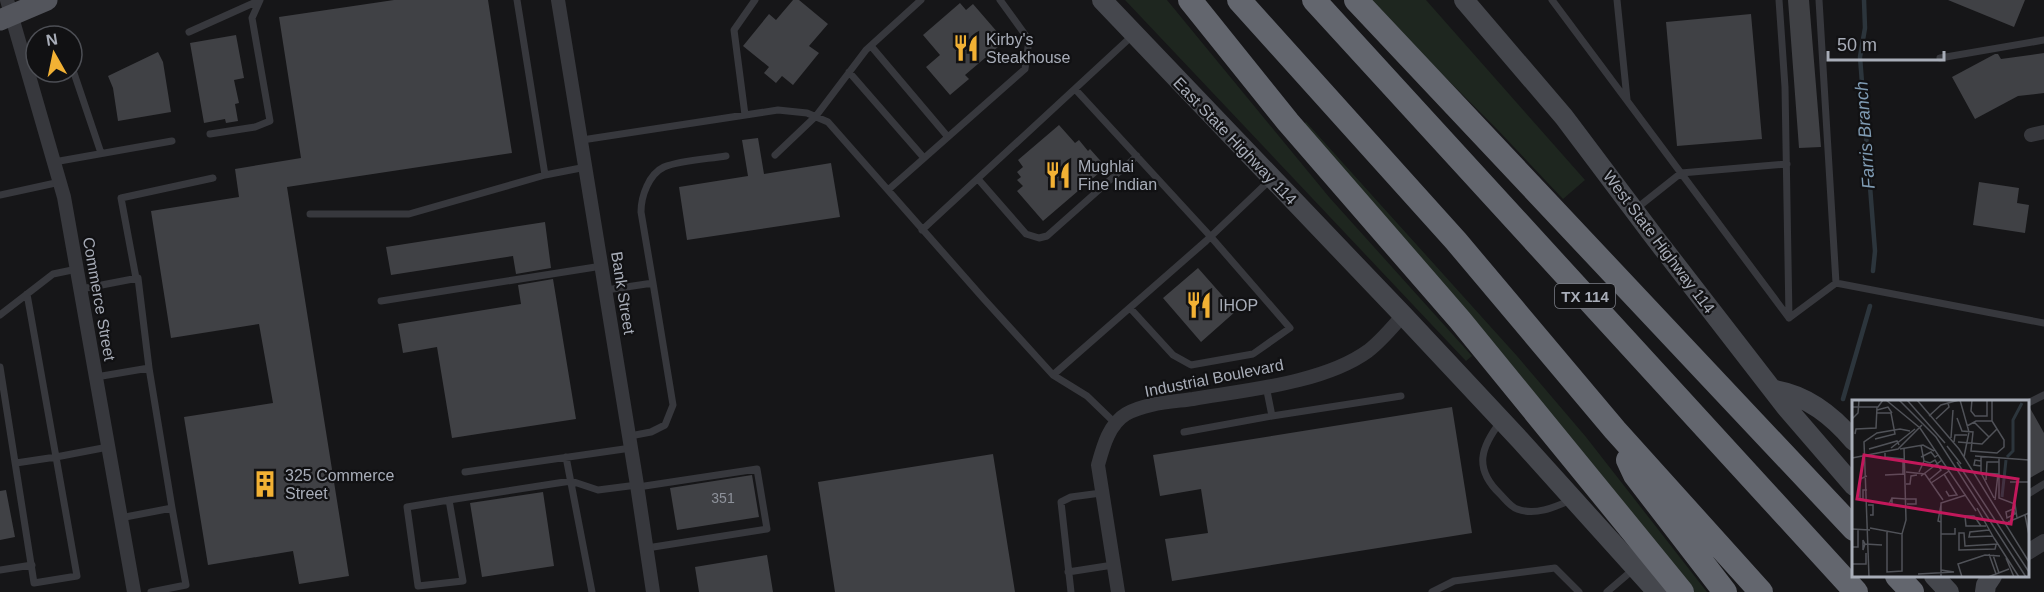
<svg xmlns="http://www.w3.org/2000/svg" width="2044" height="592" font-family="Helvetica,sans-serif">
  <rect width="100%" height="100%" fill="#161618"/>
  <path fill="#1e261f" d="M1125,0H1167L1329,197L1472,356L1466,361Z
    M1368,0H1426L1585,180L1563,199L1495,127Z
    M1306,122L1517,356L1586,437L1707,592H1690L1302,126Z"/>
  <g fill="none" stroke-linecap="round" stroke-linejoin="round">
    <path stroke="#2c353c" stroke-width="4.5" d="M1864,0L1865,28L1860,57L1875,251L1873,271
      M1843,399L1870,306"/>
  </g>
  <path fill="#404145" d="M394,0H488L512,153L287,187L349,576L299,584L293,551L208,565L184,417L273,403L259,324L171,338L151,211L239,197L235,169L301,158L279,17Z
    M793,0H799L828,24L809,46L819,53L793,85L782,76L776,83L764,73L769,67L743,46L769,14L776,20Z
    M1788,0H1809L1821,147L1799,148Z
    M1948,0H2025L2014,27Z
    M960,3L966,10L973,4L1005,41L965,75L969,79L950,95L926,67L940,55L923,35Z
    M1751,14L1762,139L1677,146L1666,22Z
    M236,35L244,78L234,80L239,103L235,104L238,121L226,123L225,119L204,123L190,43Z
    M158,52L163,62L171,112L118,121L113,88L108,76Z
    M2044,53V93L2018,96L1975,119L1952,77L1995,54H1998L2001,59Z
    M1059,125L1075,143L1079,140L1088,151L1090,149L1106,167L1043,221L1017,191L1023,186L1017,180L1021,177L1017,172L1023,167L1018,160Z
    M758,138L764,174L831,163L840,217L687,240L679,187L748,176L742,140Z
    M1979,182L2019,188L2017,203L2029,205L2025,233L1973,225Z
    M545,222L551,268L516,274L513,256L391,275L386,247Z
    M1198,268L1236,311L1201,342L1163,298Z
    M553,279L576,419L452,438L437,347L403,353L398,324L521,304L518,285Z
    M1452,407L1472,533L1172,581L1165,539L1208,533L1201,489L1160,496L1153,455Z
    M2030,408L2044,433V470L2028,479V409Z
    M993,454L1015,592H835L818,482Z
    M752,475L759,517L677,530L670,488Z
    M6,490L15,537L0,540V491Z
    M543,492L554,566L482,577L470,503Z
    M767,555L773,592H699L695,567Z"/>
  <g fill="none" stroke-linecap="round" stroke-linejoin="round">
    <path stroke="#37383d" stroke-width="7" d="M517,0L545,175
      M1552,0L1789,318L1836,283
      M1617,0L1627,99
      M1779,0L1785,87L1789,318
      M1819,0L1836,283L2044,323
      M189,32L258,1
      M871,46L948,137
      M1940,58L2044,40
      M849,72L924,158
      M74,73L101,153
      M1075,89L1211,237L1290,328L1253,354L1191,365L1173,355L1130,308
      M745,115L734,30L755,0
      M210,134L255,127L270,121L252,18L260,0
      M582,140L778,110L807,113L828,122L983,298L1053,375L1087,396L1116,424
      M775,155L816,116L866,50L921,0
      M54,162L172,141
      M978,179L1026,234L1039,238L1047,236L1137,156
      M888,190L1025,69L1029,40L1000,0
      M0,195L60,182
      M1637,208L1681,173L1787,164
      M310,214H409L545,175L586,167
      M922,230L1132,36
      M136,278L121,198L213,178
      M81,289L138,278L149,368L96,377
      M606,290L653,283L641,212C641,196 649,174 664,167C681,160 708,159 726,156
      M381,301L602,266
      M0,315L53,274L77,269
      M0,367L34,583L77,576L56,457L108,447
      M1053,375L1206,241L1270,180
      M2028,403L2044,395
      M1272,416L1401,396
      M1501,421C1481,447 1473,468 1500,494C1505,499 1511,507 1517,509C1535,516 1555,507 1571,500
      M1184,432L1272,416L1266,386
      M630,436L651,432L665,425L673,405L653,283
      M566,457L592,592
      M16,463L56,457L27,294
      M465,472L631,448
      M638,487L757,469L767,529L647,548
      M2028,494L2044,484
      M449,500L407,507L418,586L463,581L449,500L571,481L598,490L637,485
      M120,518L172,508L149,368
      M0,570L32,565
      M1068,572L1113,565
      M151,592L186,585L172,508
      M1071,592L1061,502L1071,497L1101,493
      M1432,592L1454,581L1555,568L1579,592
      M1607,592L1635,568"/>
    <path stroke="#37383d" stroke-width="14" d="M7,0L64,197L134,592
      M558,0L637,485L653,592
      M2031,135L2044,132
      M1118,592L1098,465C1103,447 1109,424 1126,414C1145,403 1172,402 1193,399C1246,390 1324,383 1368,351C1381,341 1392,328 1403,315"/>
    <path stroke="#37383d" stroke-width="16" d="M2028,552L2044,542"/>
    <path stroke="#45474d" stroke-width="20" d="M1102,0L1403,315L1520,440L1657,592
      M1464,0L1564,117L1655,238L1785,406L1854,486
      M1774,390C1806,395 1833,416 1854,441
      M1934,576L1949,592
      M1985,592L1986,585L1992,576"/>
    <path stroke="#53555c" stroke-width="21" d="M0,20L47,0"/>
    <path stroke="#63666e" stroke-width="24" d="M1190,0L1288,122L1460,320L1682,592
      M1239,0L1456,241L1615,430L1761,592
      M1314,0L1856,592
      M1356,0L1854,529
      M1628,460L1635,475L1725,592
      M1897,576L1912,592"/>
  </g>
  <defs>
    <symbol id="restaurant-bare" viewBox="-9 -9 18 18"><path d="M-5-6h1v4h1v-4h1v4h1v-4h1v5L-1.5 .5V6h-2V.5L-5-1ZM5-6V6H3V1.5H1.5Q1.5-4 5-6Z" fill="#f2b134" stroke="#111113" stroke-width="2.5" paint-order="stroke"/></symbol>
    <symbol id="building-bare" viewBox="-9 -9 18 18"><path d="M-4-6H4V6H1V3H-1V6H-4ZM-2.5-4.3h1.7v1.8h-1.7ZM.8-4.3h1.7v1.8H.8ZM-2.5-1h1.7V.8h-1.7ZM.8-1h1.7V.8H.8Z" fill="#f2b134" stroke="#111113" stroke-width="2.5" paint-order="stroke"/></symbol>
  </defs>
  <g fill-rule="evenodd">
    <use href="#restaurant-bare" x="947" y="29" width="38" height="38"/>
    <use href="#restaurant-bare" x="1039" y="156" width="38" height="38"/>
    <use href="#restaurant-bare" x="1180" y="286" width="38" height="38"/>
    <use href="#building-bare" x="246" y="465" width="38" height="38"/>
  </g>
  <g text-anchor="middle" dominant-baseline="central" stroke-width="4.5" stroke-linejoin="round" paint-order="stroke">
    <g font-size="14" fill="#8e929b">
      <text x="723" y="498">351</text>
    </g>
    <rect fill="#111113" stroke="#7b7e86" stroke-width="1.5" x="1555" y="284" width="60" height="24" rx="4.5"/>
    <g font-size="15" font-weight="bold" fill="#a8adb8">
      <text x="1585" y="296">TX 114</text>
    </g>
    <g font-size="16" fill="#a8adb8" stroke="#111113" text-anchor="start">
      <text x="986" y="39">Kirby's<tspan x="986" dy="18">Steakhouse</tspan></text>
      <text x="1078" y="166">Mughlai<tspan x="1078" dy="18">Fine Indian</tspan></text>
      <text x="1219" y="305">IHOP</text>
      <text x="285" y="475">325 Commerce<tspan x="285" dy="18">Street</tspan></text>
    </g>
    <g font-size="16" fill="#a8adb8" stroke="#111113">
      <text transform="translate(1235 141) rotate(46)">East State Highway 114</text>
      <text transform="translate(1659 242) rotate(53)">West State Highway 114</text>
      <text transform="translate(623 293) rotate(81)">Bank Street</text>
      <text transform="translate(99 299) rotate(80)">Commerce Street</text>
      <text transform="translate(1214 378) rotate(-11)">Industrial Boulevard</text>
    </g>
    <g font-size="18" font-style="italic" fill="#7f9bb3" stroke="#111113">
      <text transform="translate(1865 135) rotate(-94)">Farris Branch</text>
    </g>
  </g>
  <g transform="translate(1852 400)">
    <rect width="177" height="177" fill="#161618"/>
    <path fill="none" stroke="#2c353c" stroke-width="3" d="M155,57L161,51V20L170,3M150,97L154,60"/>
    <path fill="none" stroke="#505258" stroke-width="1.5" d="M34,0L68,28L124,111M47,0L84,37L174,177M55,0L93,43M65,0L107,49L177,162M108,0L117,32L112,57M120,0L119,11L123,16H135V0M0,7H26L31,0M25,10L36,7L40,13M77,16L89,5L107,0M105,18L110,31L121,32L119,51L145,53L152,47V40L140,21V0M0,19L6,13L7,0M84,19L97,7L96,3M122,22L137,37M115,26L124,21H140M3,34L4,29L24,28L25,7M99,38L101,10M23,39L43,34L39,13H25M102,42L103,35H115M106,42L130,44L145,29M95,46L109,64M39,48L63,29M17,49L45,41L47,45M48,49L71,45L82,51M33,53V57L51,59V74M123,56L177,60M129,56V73L146,74L143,100M69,57L79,52L83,57L86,55M0,58L46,49L70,25M147,58V98L163,104L165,118M72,61L78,63L83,60L89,70L77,80M129,61L123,60L122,65L129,66M105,62L177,172M54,72L73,74L91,100M67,72L72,61L69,45M129,73L142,98M92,74L105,95L97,96L94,91M33,75L52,74M15,76L8,79V99H11V90H15M69,76L90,60M134,80L135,62H147M158,82H177M79,83L97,71M54,84H58L59,76L65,75M40,98L37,104H40V98L54,99M54,99H64V104H55M16,105H21V115H18M89,105L86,121L89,122M125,108L143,140M161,109L163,114L155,118L154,112ZM173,115L177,135M156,122L177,113M129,126L122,116H113L114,126H134M18,128L50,134L54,120L52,48M0,129L18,130M137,130L118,132L117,137L141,136M35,132V172L50,171V134M89,134H103V128M142,138L167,177M13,144L11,150V140L13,144L30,145M144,145L143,149L107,150V133H112L113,146L146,144M0,147H6V129M137,154L144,174M141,155L147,173M154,158L162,177M0,164H14V153M66,174L102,172L89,170M17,177L12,42L25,33L48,29L58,31M89,177V103L114,95M110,177L106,164L133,155L148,156M136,177L157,169"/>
    <path fill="#c2185b" fill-opacity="0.15" stroke="#c2185b" stroke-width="3" d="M12,55L166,79L159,124L5,99Z"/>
    <rect width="177" height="177" fill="none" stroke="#a8adb8" stroke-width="3"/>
  </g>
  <g transform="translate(54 54) rotate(351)"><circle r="28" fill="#111113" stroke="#4d4f55" stroke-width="1.5"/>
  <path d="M0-4.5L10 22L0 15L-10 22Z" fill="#f2b134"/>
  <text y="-9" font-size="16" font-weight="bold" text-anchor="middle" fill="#a8adb8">N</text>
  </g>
  <path d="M1828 51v9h116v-9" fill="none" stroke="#a8adb8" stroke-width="3"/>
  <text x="1837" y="51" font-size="18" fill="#a8adb8" stroke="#111113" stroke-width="4.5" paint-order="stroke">50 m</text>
</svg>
